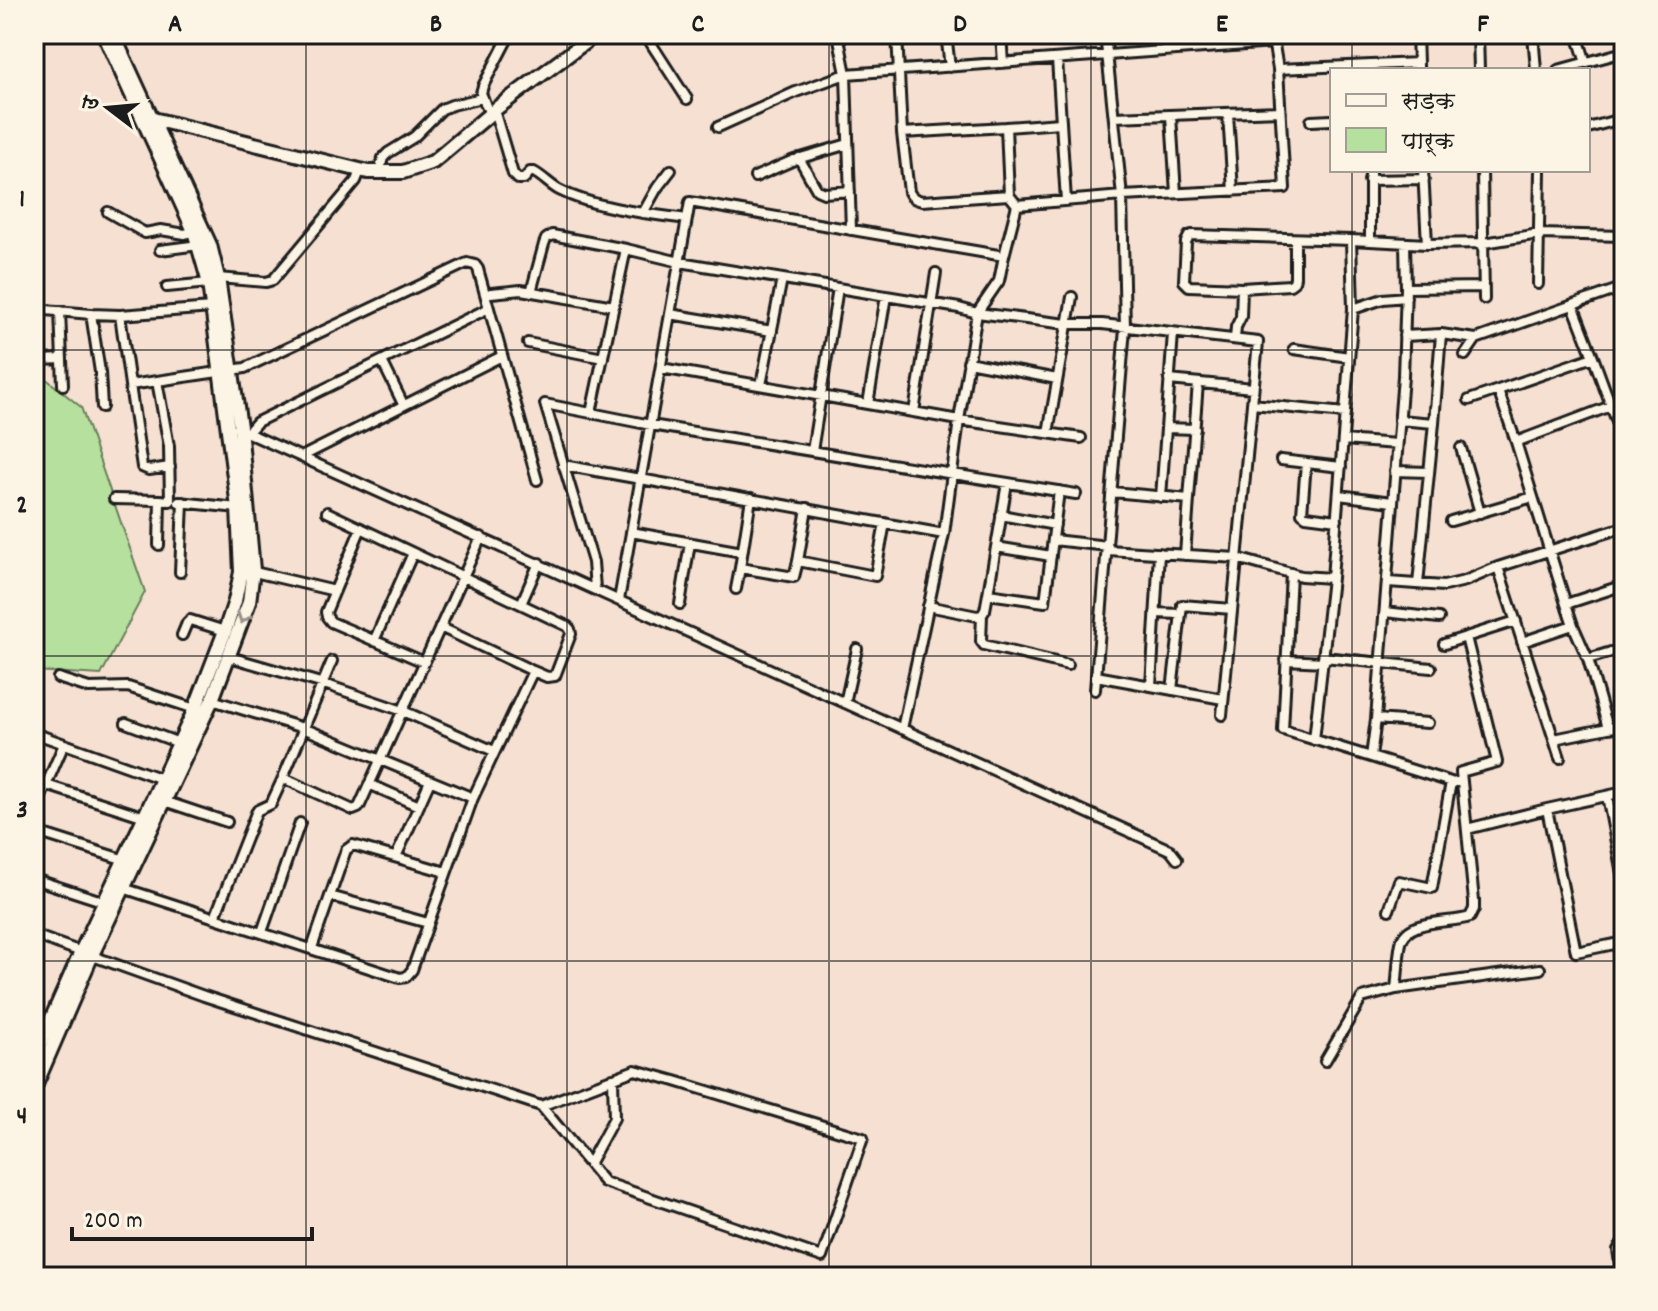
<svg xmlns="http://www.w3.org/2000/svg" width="1658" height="1311" font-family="Dekko,'Playpen Sans Deva',sans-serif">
  <rect width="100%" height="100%" fill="#f6e0d2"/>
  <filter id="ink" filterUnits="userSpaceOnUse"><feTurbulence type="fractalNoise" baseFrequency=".0125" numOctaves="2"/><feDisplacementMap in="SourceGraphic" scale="16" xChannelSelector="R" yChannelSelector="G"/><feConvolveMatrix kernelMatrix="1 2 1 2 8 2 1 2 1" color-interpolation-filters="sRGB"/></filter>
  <g filter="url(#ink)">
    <path fill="#b6e09d" stroke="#697e5c" stroke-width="2" d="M34,369L81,407L145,592L101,675L34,671Z"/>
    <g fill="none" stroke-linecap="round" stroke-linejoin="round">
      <defs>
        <path id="street" d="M645,34L687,99
          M838,34L846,74L1274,43
          M897,34L902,133L909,192C912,198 915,199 922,201L1009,195L1017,205
          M946,34L950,67
          M1001,34L1003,63
          M1417,34L1418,63
          M1478,34L1479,70
          M1533,34L1536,70
          M1577,34L1586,63
          M1057,59L1066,201
          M1278,69L1418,63V70
          M1558,70L1624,52
          M486,106L481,93L483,86L510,34
          M494,110L513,174L518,179H524L530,172H534C543,177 550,185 559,190C594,208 649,214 687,219
          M1228,114L1233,191
          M1171,116L1176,193
          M1114,117L1280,111
          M1311,121L1332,120
          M718,127L796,92L846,74L851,230
          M1006,127L1060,123
          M1588,128L1624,118
          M902,133L1006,127L1009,195
          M799,158L817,190L824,193L850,191
          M1370,170V241
          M1482,170L1484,299
          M379,172L383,158L388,153L414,137L442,109L452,105L482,98
          M755,177L794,160L848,144
          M1369,180L1424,179
          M108,212L145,233L161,230L185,234L194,231
          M643,213L657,188L671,170
          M1295,239V277L1294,282L1290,285L1242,288L1189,286L1184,281L1186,242L1189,236L1192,235L1351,240L1353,309L1332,578
          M1351,240L1427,244L1423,170
          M1427,244L1484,243L1539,234L1624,236
          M160,250L199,245
          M1004,256L1017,205L1122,196L1285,188L1278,69L1272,34
          M218,278L266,282L273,280L356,181L360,171
          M1538,284L1540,170
          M167,287L209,283
          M1406,288L1484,287
          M531,292L544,244L546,239L552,235L626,249
          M491,293L521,290L614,306
          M1573,305L1593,357
          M212,308L120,315L130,385L245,368L467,263L475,265L478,269L537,480
          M34,309L91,314L100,372L102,407
          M1353,309L1383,299L1406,297
          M60,311L63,385
          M91,314L120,315
          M670,314L772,331
          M1404,336L1441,334L1476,339L1465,355
          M1235,339L1236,327L1241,317L1242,288
          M1476,339L1624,287
          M528,343L603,358
          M1294,349L1349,357
          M34,350L41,360L62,359
          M382,361L403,404
          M968,362L1057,379
          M661,368L959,420L1081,438
          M1169,380L1253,388
          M157,381L169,446L170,501L160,500L159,545
          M130,385L142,467L149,470L170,467
          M761,385L782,279
          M1469,400L1498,390
          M868,404L886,296
          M1252,404L1345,413
          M914,412L936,273
          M591,413L545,404L593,562L595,589
          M1399,420L1434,423
          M237,428L1170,850L1177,859
          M1166,428L1195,429
          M249,431L257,422L489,308
          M1048,433L1072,297
          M1343,440L1397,444
          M1516,442L1498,390L1593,357L1624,441
          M1461,448L1480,513
          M812,451L838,288
          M303,456L502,356
          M1281,460L1341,467
          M1306,463L1302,513L1306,516L1337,520
          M563,465L944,534
          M1395,471L1429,472
          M1007,483L988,594L1045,602L1059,491
          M1112,492L1189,499L1185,555
          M1076,494L651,425L591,413L626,249L680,262L959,308L977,313L1067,324H1102L1258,342L1222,715
          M1339,495L1392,502
          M1161,497L1173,333
          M751,498L740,568L794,577L798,561
          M114,499L160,500
          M1189,499L1198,383
          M179,502L238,508
          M807,508L798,561L875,576L885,523
          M327,512L567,626L570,629L571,634L555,676L547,677L533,671
          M1001,515L1055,525
          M1451,521L1533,497
          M361,528L326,612L327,617L331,622L424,662
          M631,532L742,552
          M1053,540L1108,546
          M996,547L1051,556
          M1107,550L1237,558L1301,576L1332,578L1314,740
          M1498,567L1624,527
          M250,571L335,591
          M180,572L183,502
          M1291,573L1283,730L1371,757
          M1388,582L1444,586L1465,581L1498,567L1560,758
          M1418,584L1434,423L1441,334
          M736,589L740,568
          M619,600L690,202L1004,256L999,281L977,313L959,420L944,534L902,729
          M521,604L539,563
          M680,604L690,543
          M1566,604L1516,442L1624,401
          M928,606L977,616L982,615L985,610L988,594
          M1385,612L1439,618
          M1155,613L1181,614
          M982,615L981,641L984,645L1068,665
          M182,635L187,623L190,620L225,631
          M374,641L413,553
          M1522,642L1573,625L1566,604L1624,585
          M1444,644L1516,621
          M230,657L324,684L403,711L494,751
          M1324,657L1431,668
          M1588,659L1611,652
          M1286,660L1324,662
          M332,661L283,778L353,810L358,808L360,805L481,537
          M1096,676L1223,699
          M58,678L89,688L128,687L195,709
          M1151,686L1159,553
          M1095,690L1125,328L1122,196L1105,34
          M1172,690L1182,605L1232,609
          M212,700L303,728L473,798L533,671L440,627
          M845,703L857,649
          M1376,719L1428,723
          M126,723L179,743
          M1608,728L1624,726
          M34,733L162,779
          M1554,739L1608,728L1588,659L1573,625
          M34,781L145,817
          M1456,782H1462L1461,772L1497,762L1466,637
          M369,784L419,806
          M1624,792L1547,809L1576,952L1624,942
          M1607,796L1624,884
          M164,801L227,822
          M34,813L64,744
          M1467,829L1547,809
          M34,831L125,860
          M396,857L430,781
          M34,879L105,902
          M123,888L400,978L406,977L412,970L473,798
          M330,896L428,923
          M1389,910L1399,881L1432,888L1451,782L1371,757L1376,719L1403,376L1406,288L1405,243
          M215,917L256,813L258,810L271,804L283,778
          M262,932L300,823
          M34,935L204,996L541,1106
          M312,948L346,850L353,845L446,872
          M1396,989L1540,969
          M1325,1061L1362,998L1396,989C1398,974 1398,957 1401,943C1407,918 1450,924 1470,917L1474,909V901L1462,782
          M635,1070L675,1081L863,1138L822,1257L604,1182L541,1106Z
          M589,1164L614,1118L613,1078
          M1622,1277L1618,1250L1624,1241"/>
        <path id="secondary" d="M149,118L368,172H403L433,162L497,108L596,34
          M34,1058L81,952L195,709L225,631L235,601L241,572L238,508L209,283L194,231L104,34
          M34,1089L91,957L212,700L249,602L253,570L240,427L218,278L210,245L113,34"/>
      </defs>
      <use href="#street" stroke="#1c1c1c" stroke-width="14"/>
      <use href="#secondary" stroke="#1c1c1c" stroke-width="18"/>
      <use href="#street" stroke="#fcf5e5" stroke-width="8"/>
      <use href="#secondary" stroke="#fcf5e5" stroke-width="12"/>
    </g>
    <defs><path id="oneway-chevron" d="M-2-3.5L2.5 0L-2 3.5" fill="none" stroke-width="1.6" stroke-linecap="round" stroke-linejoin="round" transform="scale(2)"/></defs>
    <use stroke="#97938b" href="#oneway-chevron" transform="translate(243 618) rotate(109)"/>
  </g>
  <path fill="none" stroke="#1c1c1c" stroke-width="2" stroke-opacity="0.55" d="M306,34V1277M567,34V1277M829,34V1277M1091,34V1277M1352,34V70M1352,170V1277M34,350H1624M34,656H1624M34,961H1624"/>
  <rect width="1658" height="1311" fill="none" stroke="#fcf5e5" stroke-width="88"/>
  <rect x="1330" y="68" width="260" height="104" fill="#fcf5e5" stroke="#a29e95" stroke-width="2"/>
  <rect x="1346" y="94" width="40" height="12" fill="#fcf5e5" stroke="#a29e95" stroke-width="2"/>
  <text x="1402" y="108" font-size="24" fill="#1c1c1c">सड़क</text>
  <rect x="1346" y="128" width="40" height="24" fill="#b6e09d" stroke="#a29e95" stroke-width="2"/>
  <text x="1402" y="148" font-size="24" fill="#1c1c1c">पार्क</text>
  <g transform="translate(108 108) rotate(286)" stroke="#fcf5e5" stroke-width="6" paint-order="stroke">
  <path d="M0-6L14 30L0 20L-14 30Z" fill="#1c1c1c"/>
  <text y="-12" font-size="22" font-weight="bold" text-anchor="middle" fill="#1c1c1c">उ</text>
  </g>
  <path d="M72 1227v12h240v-12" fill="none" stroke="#1c1c1c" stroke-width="4"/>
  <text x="84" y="1227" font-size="24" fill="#1c1c1c" stroke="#fcf5e5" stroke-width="6" paint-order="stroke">200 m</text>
  <rect x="44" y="44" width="1570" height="1223" fill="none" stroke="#1c1c1c" stroke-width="3"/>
  <g font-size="26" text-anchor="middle" font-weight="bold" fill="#1c1c1c">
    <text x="175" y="31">A</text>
    <text x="436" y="31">B</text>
    <text x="698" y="31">C</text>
    <text x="960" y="31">D</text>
    <text x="1222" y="31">E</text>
    <text x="1483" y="31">F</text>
    <text x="22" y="206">1</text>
    <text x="22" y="512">2</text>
    <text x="22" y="817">3</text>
    <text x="22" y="1123">4</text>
  </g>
</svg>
